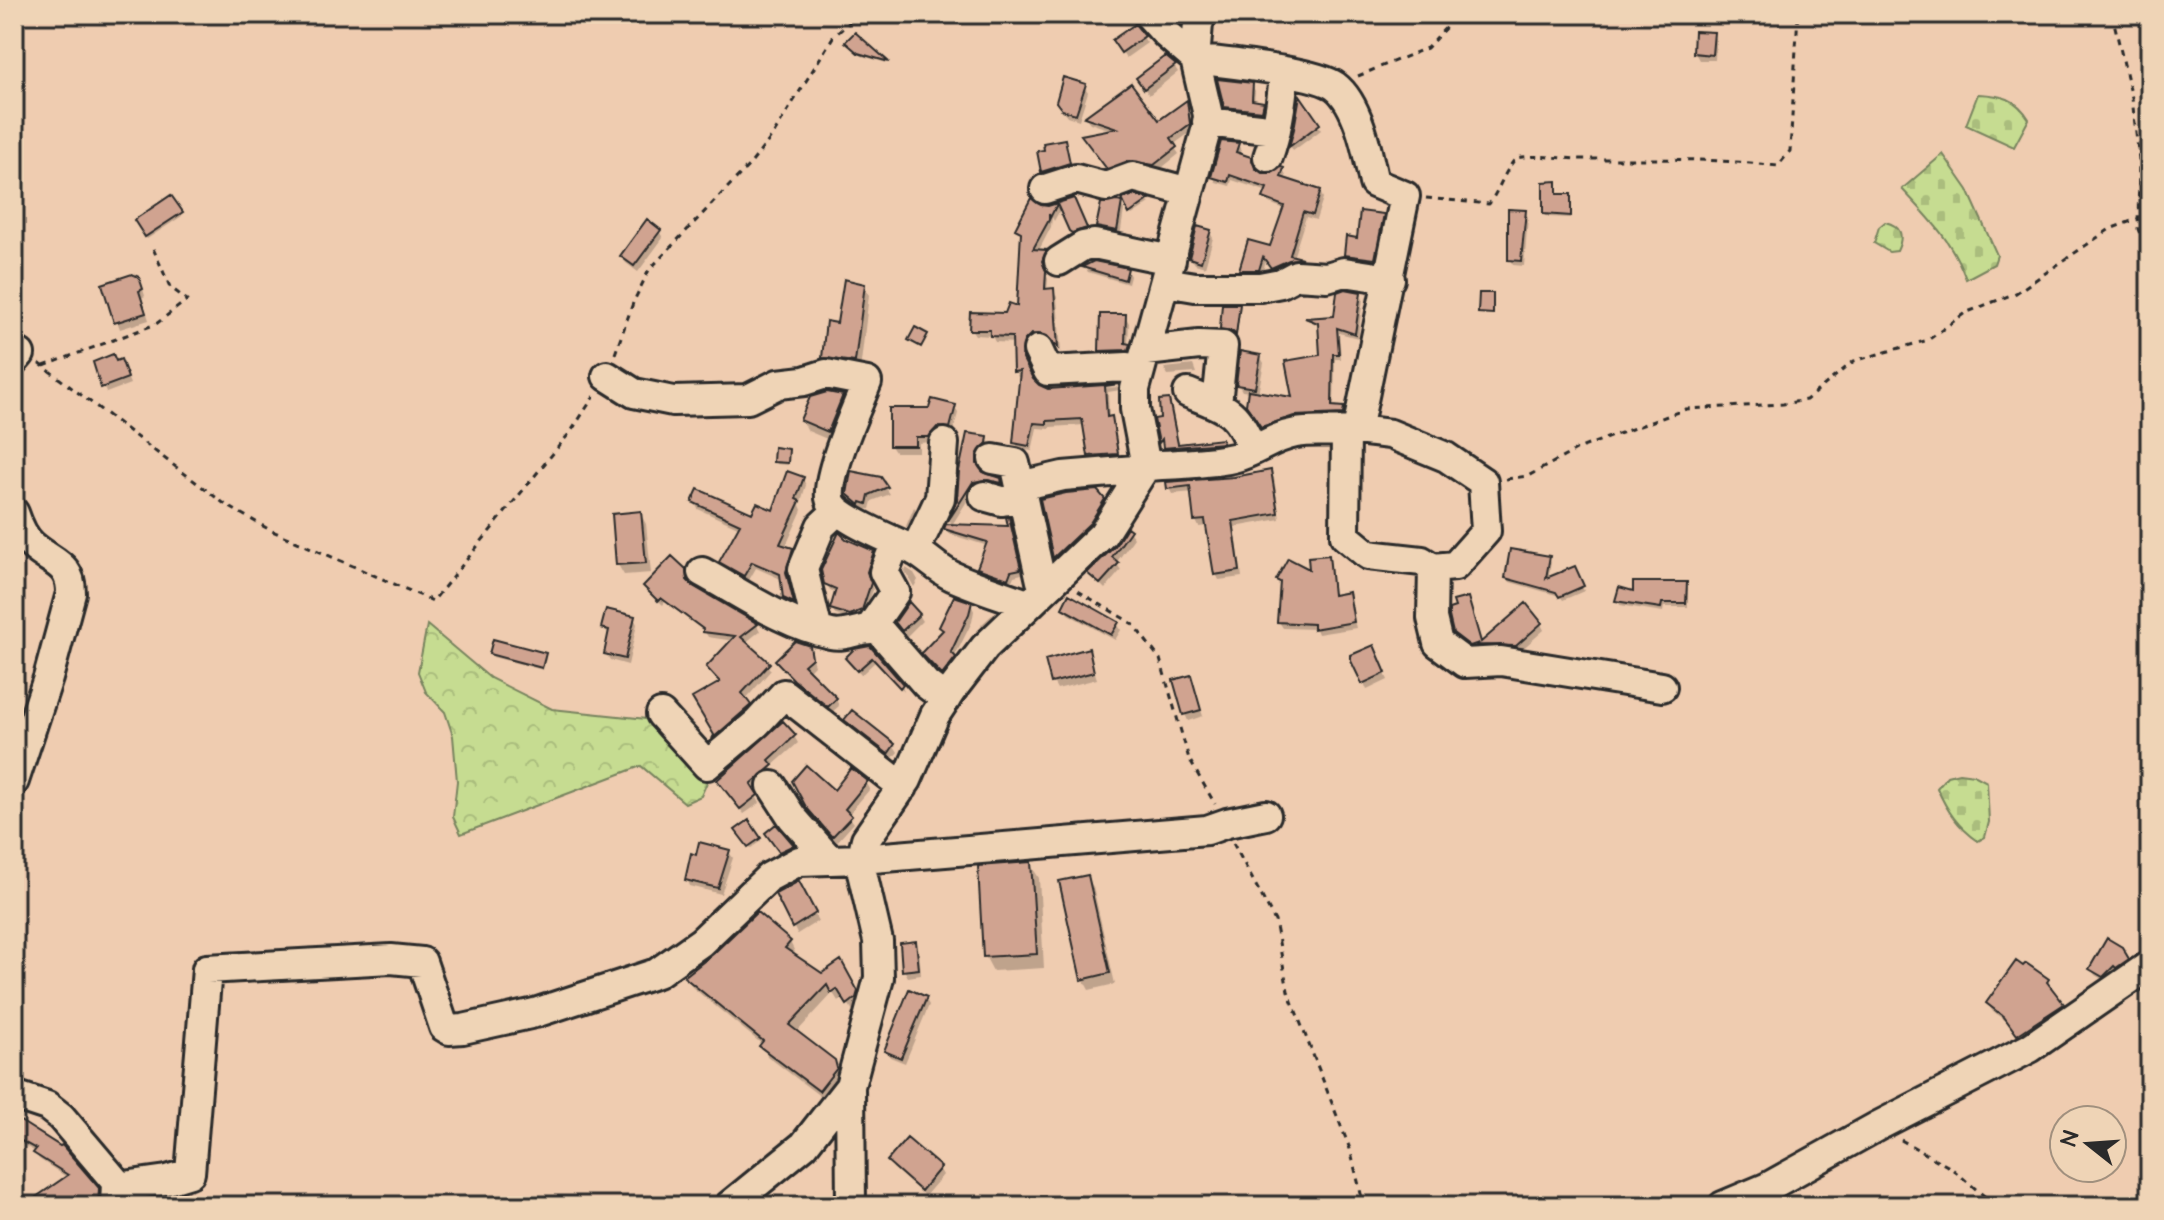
<svg xmlns="http://www.w3.org/2000/svg" width="2164" height="1220" font-family="'Architects Daughter',sans-serif">
  <defs>
    <pattern id="forest-crowns" width="20" height="18" patternUnits="userSpaceOnUse" patternTransform="scale(2)"><rect width="20" height="18" fill="#c6dc91"/><path d="M2 6a3 3 0 1 1 6 0M12 15a3 3 0 1 1 6 0" fill="none" stroke="#aabd7d"/></pattern>
    <pattern id="cemetery-stones" width="16" height="16" patternUnits="userSpaceOnUse" patternTransform="scale(2)"><rect width="16" height="16" fill="#c6dc91"/><path d="M2 7V4a2 2 0 0 1 4 0v3zM10 15v-3a2 2 0 0 1 4 0v3z" fill="#aabd7d"/></pattern>
  </defs>
  <rect width="100%" height="100%" fill="#efccb0"/>
  <filter id="ink" filterUnits="userSpaceOnUse"><feTurbulence type="fractalNoise" baseFrequency=".0125" numOctaves="2"/><feDisplacementMap in="SourceGraphic" scale="16" xChannelSelector="R" yChannelSelector="G"/><feConvolveMatrix kernelMatrix="1 2 1 2 8 2 1 2 1" color-interpolation-filters="sRGB"/></filter>
  <g filter="url(#ink)">
    <path fill="url(#forest-crowns)" stroke="#78845e" stroke-width="2" d="M427,625L490,678L552,709L656,720L711,773L701,796L685,803L641,766L461,834L453,817L457,781L453,736L445,712L426,692L418,672Z"/>
    <path fill="url(#cemetery-stones)" stroke="#78845e" stroke-width="2" d="M1978,94C2002,95 2016,98 2029,119L2014,147L1966,125Z
      M1943,154L1968,190L1997,255L1994,264L1966,279C1951,239 1930,219 1902,189Z
      M1885,222C1902,226 1904,236 1897,251L1889,252L1874,243L1879,227Z
      M1959,773L1974,775L1987,782L1989,822L1985,837L1978,841C1958,827 1947,811 1937,788L1947,776Z"/>
    <path fill="#0003" d="M1173,14H1191L1185,29L1177,21Z
      M855,34L887,63L862,56L849,45Z
      M1712,34L1716,40L1715,60H1699L1695,53Z
      M1143,37L1147,43L1126,58L1115,40Z
      M1174,66L1178,72L1149,95L1142,85Z
      M1252,85L1255,91L1254,102L1263,104L1266,110L1265,116L1229,112L1225,106Z
      M1084,86L1088,92L1079,120L1067,116L1062,109Z
      M1301,100L1321,130L1293,151L1291,147Z
      M1186,102L1192,131L1173,145L1179,154L1158,171L1112,174L1087,142L1114,131L1090,123L1086,118L1158,123Z
      M1064,141L1072,170L1047,178L1039,153Z
      M1238,145L1241,150L1239,155L1261,175H1273L1283,170L1286,176L1285,180L1320,192L1323,198L1316,220L1306,217L1293,258L1302,259L1304,263L1275,272L1266,260L1262,275H1245L1242,270L1272,249L1285,209L1269,203L1266,198L1268,192L1232,180L1230,186L1216,182L1213,177Z
      M1556,183L1558,196H1570L1572,199L1571,218L1547,217L1545,214Z
      M1134,197L1150,203L1132,215L1125,200Z
      M171,198L182,216L147,239L136,221Z
      M1073,200L1088,234L1075,237L1061,208L1054,221L1052,217L1051,227L1038,252H1045L1049,258L1044,268L1048,279L1047,291H1053L1057,297L1061,352L1054,342L1043,338L1027,346L1023,357L1033,382L1048,391L1118,387L1120,390L1108,392L1109,419L1114,424L1120,460L1093,462L1090,455L1085,425L1050,427V429L1037,428L1032,451L1019,449L1015,442L1021,377H1018L1015,371L1014,343L995,342L992,336L975,335L971,329L1019,309L1023,236L1017,229L1048,209Z
      M1121,204L1124,210L1120,237L1102,234L1099,227Z
      M1525,212L1528,217L1524,266L1513,265L1510,260Z
      M1383,216L1387,222L1378,265L1350,262L1346,255Z
      M659,231L663,238L638,272L626,263L622,257Z
      M1209,231L1213,238L1205,267L1195,264L1191,258Z
      M1085,268L1127,270L1130,276L1128,284L1088,272Z
      M104,286H142L145,296L142,298L149,320L120,329Z
      M864,286L869,295L860,371L830,367L824,357L838,325Z
      M1360,294L1363,299L1358,338L1339,333L1341,359H1335L1334,408L1343,409L1346,414L1345,420L1266,432L1252,411L1250,392L1242,391L1238,384L1260,356L1264,363L1258,394L1294,400L1322,356L1320,327L1309,320L1335,317Z
      M1239,306L1240,308L1237,335L1222,328Z
      M1125,316L1129,323L1128,345L1132,352L1131,356L1105,357L1101,351Z
      M96,363H116L123,367L130,384L106,393Z
      M1193,365L1196,373L1168,375L1164,368Z
      M842,396L848,407L834,442L808,431L802,420Z
      M1168,401L1172,408L1179,445L1221,441L1225,449L1169,454L1161,442L1157,421L1163,420Z
      M954,407L958,413L953,433L932,442L919,443V452H895L891,446Z
      M987,438L990,444L989,450L979,462V471L999,479L1004,488L976,487L952,525L950,521L959,500L961,471Z
      M788,451V465L776,464L775,461Z
      M1270,472L1274,478L1280,519L1235,527L1242,577L1219,580L1216,574L1208,526L1199,527L1196,521L1193,492L1172,494L1169,488Z
      M802,478L806,485L800,505L802,510L785,548L792,550L796,557L789,580L796,608L789,605L785,598L783,580L756,568L748,582L725,568L721,562L740,528L698,509L694,502L753,516L775,513Z
      M880,479L890,494L872,501L870,509L864,510L849,494Z
      M1043,500H1103L1108,508L1059,564L1055,557Z
      M914,507L920,513L909,533L906,526Z
      M640,513L646,524L651,573L624,575L618,565Z
      M1009,520L1022,574L1014,576L1011,583L982,573L979,568L988,546L949,534L946,529L1011,528Z
      M1128,530L1134,538L1116,563L1121,570L1105,589L1089,573L1117,547Z
      M845,540L873,552L876,559L869,580L873,590L862,619L854,621L836,615L832,609L837,593L830,590L826,583Z
      M1327,557L1331,563L1334,597L1348,595L1356,628L1318,634L1316,629L1283,628L1279,622L1281,585L1278,580L1312,573Z
      M1549,558L1551,562L1548,580L1574,569L1584,591L1563,600L1560,596L1510,582L1507,577Z
      M906,568L914,573L918,580L914,587L905,571Z
      M684,570L692,588L757,625L760,631L745,643L771,670L745,700L752,712L715,742L713,738L716,735L722,683L708,667L734,641L708,637L705,632L665,602L663,605L649,592Z
      M1685,584L1688,588V607H1664L1663,612L1620,605L1618,600L1635,593Z
      M1467,600L1481,644L1541,624L1544,630L1519,652L1475,651L1459,639L1455,632Z
      M971,604L974,611L972,622L954,658L958,665L947,680L928,660L944,632L941,627Z
      M1064,608L1117,623L1121,630L1115,640L1068,614Z
      M994,613L1000,619L986,633L981,625Z
      M918,615L922,621L907,636L901,629Z
      M634,618L637,624L628,665L610,660L606,654L610,635L604,628Z
      M809,648L814,665L808,671L836,699L839,706L832,712L800,687L781,667Z
      M870,648L902,685L904,691L876,661L861,675L850,663Z
      M1088,651L1097,679L1057,689L1053,682Z
      M491,654L544,655L546,658L543,670L493,657Z
      M1376,654L1388,680L1367,690L1364,683Z
      M1190,678L1203,716L1188,721L1185,714Z
      M847,720L894,746L898,752L892,759L850,726Z
      M794,736L798,743L771,767L775,773L753,791L760,803L744,814L723,787Z
      M866,782L870,789L848,815L854,823L837,842L812,813L834,793Z
      M748,823L761,841L751,848L738,830Z
      M776,827L794,848L782,854L768,834Z
      M729,852L733,858L721,894L690,886L687,879Z
      M1030,864L1039,878L1044,968L993,971L985,956Z
      M1087,877L1093,887L1115,984L1089,990L1083,979Z
      M798,884L818,921L797,934L778,895Z
      M790,942L795,952L792,955L822,975L841,963L862,1003L861,1008L854,1013L845,998L838,1001L833,993L796,1033L833,1061L839,1071L841,1078L825,1100L767,1056L763,1045L692,987L687,977Z
      M915,943L919,950L921,975L908,977L904,970Z
      M2120,949L2131,966L2107,982L2095,975L2091,969Z
      M2048,980L2051,991L2067,1013L2023,1043L2012,1025L1993,1012L1988,1004Z
      M925,998L929,1005L905,1063L890,1057L886,1051Z
      M14,1120L97,1189L101,1196V1206H21L33,1197L36,1200L68,1178L39,1159L34,1151L14,1140Z
      M889,1162L939,1168L943,1175L925,1196L893,1168Z"/>
    <path fill="#d0a390" stroke="#2b2b2b" stroke-width="2" d="M1135,24L1145,36L1121,53L1112,40Z
      M1694,31L1714,32L1712,55L1693,53Z
      M855,32L889,62L858,53L845,42Z
      M1165,56L1176,65L1144,89L1136,78Z
      M1063,77L1086,84L1076,114L1062,110L1056,102Z
      M1217,79L1253,83L1252,100L1264,102L1262,111L1224,107Z
      M1131,83L1159,120L1187,100L1190,124L1171,138L1177,147L1154,165L1128,161L1107,169L1081,135L1117,128L1084,117Z
      M1300,95L1320,124L1289,147L1294,129Z
      M1065,139L1070,163L1041,172L1037,151L1044,150L1043,143Z
      M1221,141L1239,143L1236,152L1251,157L1255,168L1262,173H1272L1281,167L1284,168L1281,177L1321,190L1313,215L1303,212L1290,255L1302,258L1289,260L1271,268L1263,257L1259,270H1239L1248,240L1270,246L1284,206L1263,198L1267,188L1230,175L1228,182L1211,177Z
      M1557,181V194H1571V216L1543,214V182Z
      M171,195L183,212L145,237L134,220Z
      M1134,195L1150,199L1129,214L1122,199Z
      M1031,198L1041,205L1048,206L1074,198L1087,228L1072,233L1069,231L1057,204L1050,218L1049,214V220L1033,249L1047,250L1042,261L1046,271L1045,289L1054,288L1058,348L1047,336L1031,334L1024,341L1022,357L1033,379L1039,385L1048,389L1119,384L1105,386L1107,417L1112,416L1118,454L1088,456L1082,419L1047,421V424L1034,423L1029,446L1013,443L1020,371L1013,372L1012,337L990,336V330H969L970,312L1005,313L1009,303L1017,306L1021,232L1015,229Z
      M1117,201L1122,202L1117,231L1096,227L1101,203Z
      M1508,209L1526,210L1521,261L1508,260Z
      M1360,211L1384,214L1375,259L1344,255L1346,236L1357,238Z
      M647,219L661,230L634,266L620,256Z
      M1197,226L1211,230L1201,262L1189,258Z
      M1094,261L1128,268L1125,280L1082,267Z
      M132,274L139,277L143,289L139,291L146,313L114,323L102,284Z
      M844,279L865,284L855,362L822,358L826,321L837,323Z
      M1345,289L1361,292L1355,334L1337,328L1339,354H1333L1332,406L1344,407L1343,414L1294,416L1261,427L1246,405L1248,390L1292,397L1285,361L1320,355L1318,323L1305,318L1334,316L1337,292Z
      M1479,293H1493V314L1478,313Z
      M1222,304H1240L1236,335L1232,331L1220,329Z
      M1100,314H1126L1125,343L1130,344L1128,350L1099,351Z
      M915,327L928,334L921,347L908,340Z
      M1240,351L1261,355L1255,388L1236,385Z
      M113,354L116,361L121,359L128,378L101,388L93,362Z
      M827,392L843,395L828,432L800,420L810,397Z
      M932,399L956,405L950,428L937,427L929,437H916V446H889V408H929Z
      M1169,399L1178,444L1222,439L1223,443L1163,448L1162,439L1159,443L1154,419L1160,418L1159,400Z
      M967,433L988,436L987,443L977,455V464L983,472L1001,478L1002,483L988,480L973,482L948,521L957,500L959,471Z
      M774,447L789,449L788,463L773,462Z
      M1271,470L1278,513L1233,521L1240,571L1214,575L1205,520L1194,521L1190,486L1167,489L1166,482L1234,477Z
      M787,471L804,477L796,499L800,501L780,544L793,548L786,572L794,603L783,598L780,574L752,562L744,576L719,562L740,524L692,502L698,489L752,513L757,503L773,510Z
      M851,471L881,477L888,487L869,495L867,504L861,502L860,505L847,494Z
      M1097,490L1105,499L1090,523L1053,558L1040,499L1066,493Z
      M641,511L646,563L616,565L612,514Z
      M1006,517H1009L1021,569L1011,571L1008,579L977,568L987,542L944,529L946,524L1008,526Z
      M1127,527L1131,530L1112,557L1119,563L1100,584L1087,573L1115,546Z
      M839,532L846,539L874,551L867,572L871,583L862,610L850,615L830,609L836,589L824,584L821,570Z
      M1510,549L1550,556L1546,578L1575,566L1584,586L1559,597L1556,592L1505,578Z
      M1329,555L1333,595L1349,592L1354,622L1313,629V624L1277,622L1280,582L1276,580L1288,558L1309,569L1308,557Z
      M672,556L686,569L687,580L693,586L758,624L741,637L770,663L742,693L751,705L712,739L714,735L692,698L720,682L706,667L735,636L703,632V629L661,598L658,601L643,586Z
      M1633,582H1687L1686,603H1662L1661,608L1615,601L1619,587L1633,591Z
      M1069,594L1119,622L1111,635L1062,608Z
      M954,596L972,602L969,614L951,652L956,657L942,675L921,653L943,630L939,627Z
      M1468,597L1481,642L1526,603L1542,623L1516,646L1477,645L1479,643L1470,646L1453,633L1449,616V609L1455,607L1453,601Z
      M909,602L920,614L902,631L895,622Z
      M606,609L635,616L625,659L604,654L609,630L601,628Z
      M493,639L546,653L542,668L489,654Z
      M795,641L810,646L812,658L804,665L837,698L828,707L794,680L775,660Z
      M1374,645L1386,673L1362,684L1351,661V655Z
      M870,646L903,684L900,688L872,658L857,671L845,658L854,649Z
      M1089,648L1094,672L1051,683L1045,660Z
      M1191,675L1201,710L1183,715L1173,680Z
      M852,710L895,744L888,754L844,720Z
      M783,721L796,735L769,760L773,765L751,784L758,795L740,809L717,780Z
      M806,765L834,790L851,768L868,781L845,809L852,816L832,837L806,807L792,781Z
      M749,820L761,838L748,847L735,830Z
      M776,824L794,845L779,852L765,833Z
      M699,842L730,850L718,888L685,880L691,853L696,855Z
      M1031,862L1037,954L983,957L978,866Z
      M1088,875L1110,973L1081,980L1059,881Z
      M799,881L816,913L792,928L775,894Z
      M757,912L791,941L785,948L822,973L841,960L858,991L856,998L847,1005L837,989L831,993L827,985L789,1025L835,1060L837,1068L819,1091L759,1046L763,1041L684,977L713,954Z
      M2107,938L2122,947L2129,959L2116,968L2114,966L2103,977L2089,969Z
      M916,941L919,969L902,971L900,943Z
      M2016,961L2023,966L2026,963L2049,979L2047,982L2064,1004L2017,1035L2004,1017L1986,1003Z
      M909,989L927,997L901,1058L884,1051Z
      M14,1117L60,1146L62,1145L99,1188L98,1206H23L68,1175L33,1153L36,1149L14,1137Z
      M907,1138L941,1167L921,1191L887,1161Z"/>
    <g fill="none" stroke-linecap="round" stroke-linejoin="round">
      <defs>
        <path id="minor" d="M1207,122L1276,130
          M1268,157C1278,129 1282,101 1284,72
          M1045,189L1076,179L1106,187L1133,177L1189,192
          M1059,261L1083,246L1094,244L1171,260
          M1165,282L1195,287H1260L1281,283L1296,275L1327,277L1344,272L1390,279
          M1038,350L1048,371L1127,367L1139,369
          M14,351L20,354L14,361
          M1146,351L1199,345L1223,346L1217,404
          M607,376L634,393L673,401L748,399L778,384L804,381L826,374L867,382C857,408 827,472 830,498C833,519 898,541 917,552C930,560 939,570 952,576C976,587 1003,595 1027,604
          M1188,393C1225,408 1237,409 1252,449
          M1357,430L1390,434L1446,457L1483,482L1486,531L1455,566L1433,568L1432,618L1438,643L1465,663L1501,661L1662,687
          M1346,432L1345,536L1368,555L1422,561L1433,568
          M993,459L1015,463L1020,486
          M1146,466L1135,409V389L1207,127L1208,115L1195,59L1166,34L1148,14
          M984,496L1002,501L1023,497
          M14,513C18,525 23,538 33,546C52,563 71,563 71,593L48,678L14,781
          M915,551L940,498L944,443
          M702,572C744,595 784,624 831,634C848,638 863,625 879,630L926,684L946,699
          M1046,588L1041,581L1020,486L1063,476L1135,470L1141,473
          M870,628L895,592L884,572L896,542
          M818,631L803,569L821,526L837,511
          M661,714L707,765L757,723L784,694L903,787
          M772,786L792,817L829,859
          M14,1095L47,1106L61,1117L116,1182L115,1205
          M117,1187L167,1180L190,1173L207,969L391,959L422,962L444,1027L449,1030L463,1029L535,1013L657,973L701,942L769,877L799,861L861,859L1207,830L1227,823L1266,815
          M729,1206L804,1145L850,1086
          M851,1206L850,1086L879,978L878,941L860,864L866,839L907,780L935,715L951,691L985,647L1103,534L1146,466C1174,464 1205,464 1233,458C1253,454 1272,437 1296,433C1317,429 1337,434 1357,430L1405,196L1374,183C1368,155 1359,104 1335,86C1314,71 1224,63 1195,59L1198,24L1202,14
          M1723,1206L1766,1188L1878,1126L2030,1048L2150,965"/>
      </defs>
      <use href="#minor" stroke="#2b2b2b" stroke-width="34"/>
      <path stroke="#2b2b2b" stroke-width="3" stroke-dasharray="6 6" stroke-linecap="butt" d="M2112,14L2132,98L2139,160L2138,229L2150,258
        M1358,76L1427,48L1458,14
        M1426,198L1489,204C1500,188 1504,172 1516,158C1539,154 1561,159 1584,159C1649,159 1713,158 1778,166L1790,151L1798,14
        M615,354L633,303L649,270L752,162L773,135L833,37L859,14
        M39,363L226,505L270,530L433,601L572,430L594,396
        M44,366L156,324L187,300L170,287L152,246
        M1506,479L1528,476L1580,448L1686,409L1783,404L1806,400L1854,361L1928,340L1965,313L2016,293L2110,229L2137,219
        M1078,591L1133,624L1160,659L1189,759L1215,804
        M1233,843L1275,921L1288,991L1350,1149L1364,1206
        M1901,1140L1951,1168L1996,1206"/>
      <use href="#minor" stroke="#efd4b6" stroke-width="28"/>
    </g>
  </g>
  <rect width="2164" height="1220" fill="none" stroke="#efd4b6" stroke-width="48"/>
  <rect x="24" y="24" width="2116" height="1172" fill="none" stroke="#2b2b2b" stroke-width="3" filter="url(#ink)"/>
  <g transform="translate(2088 1144) rotate(287)"><circle r="38" fill="#efd4b6" stroke="#a1907e" stroke-width="2"/>
  <path d="M0-6L14 30L0 20L-14 30Z" fill="#2b2b2b"/>
  <text y="-12" font-size="22" font-weight="bold" text-anchor="middle" fill="#2b2b2b">N</text>
  </g>
</svg>
